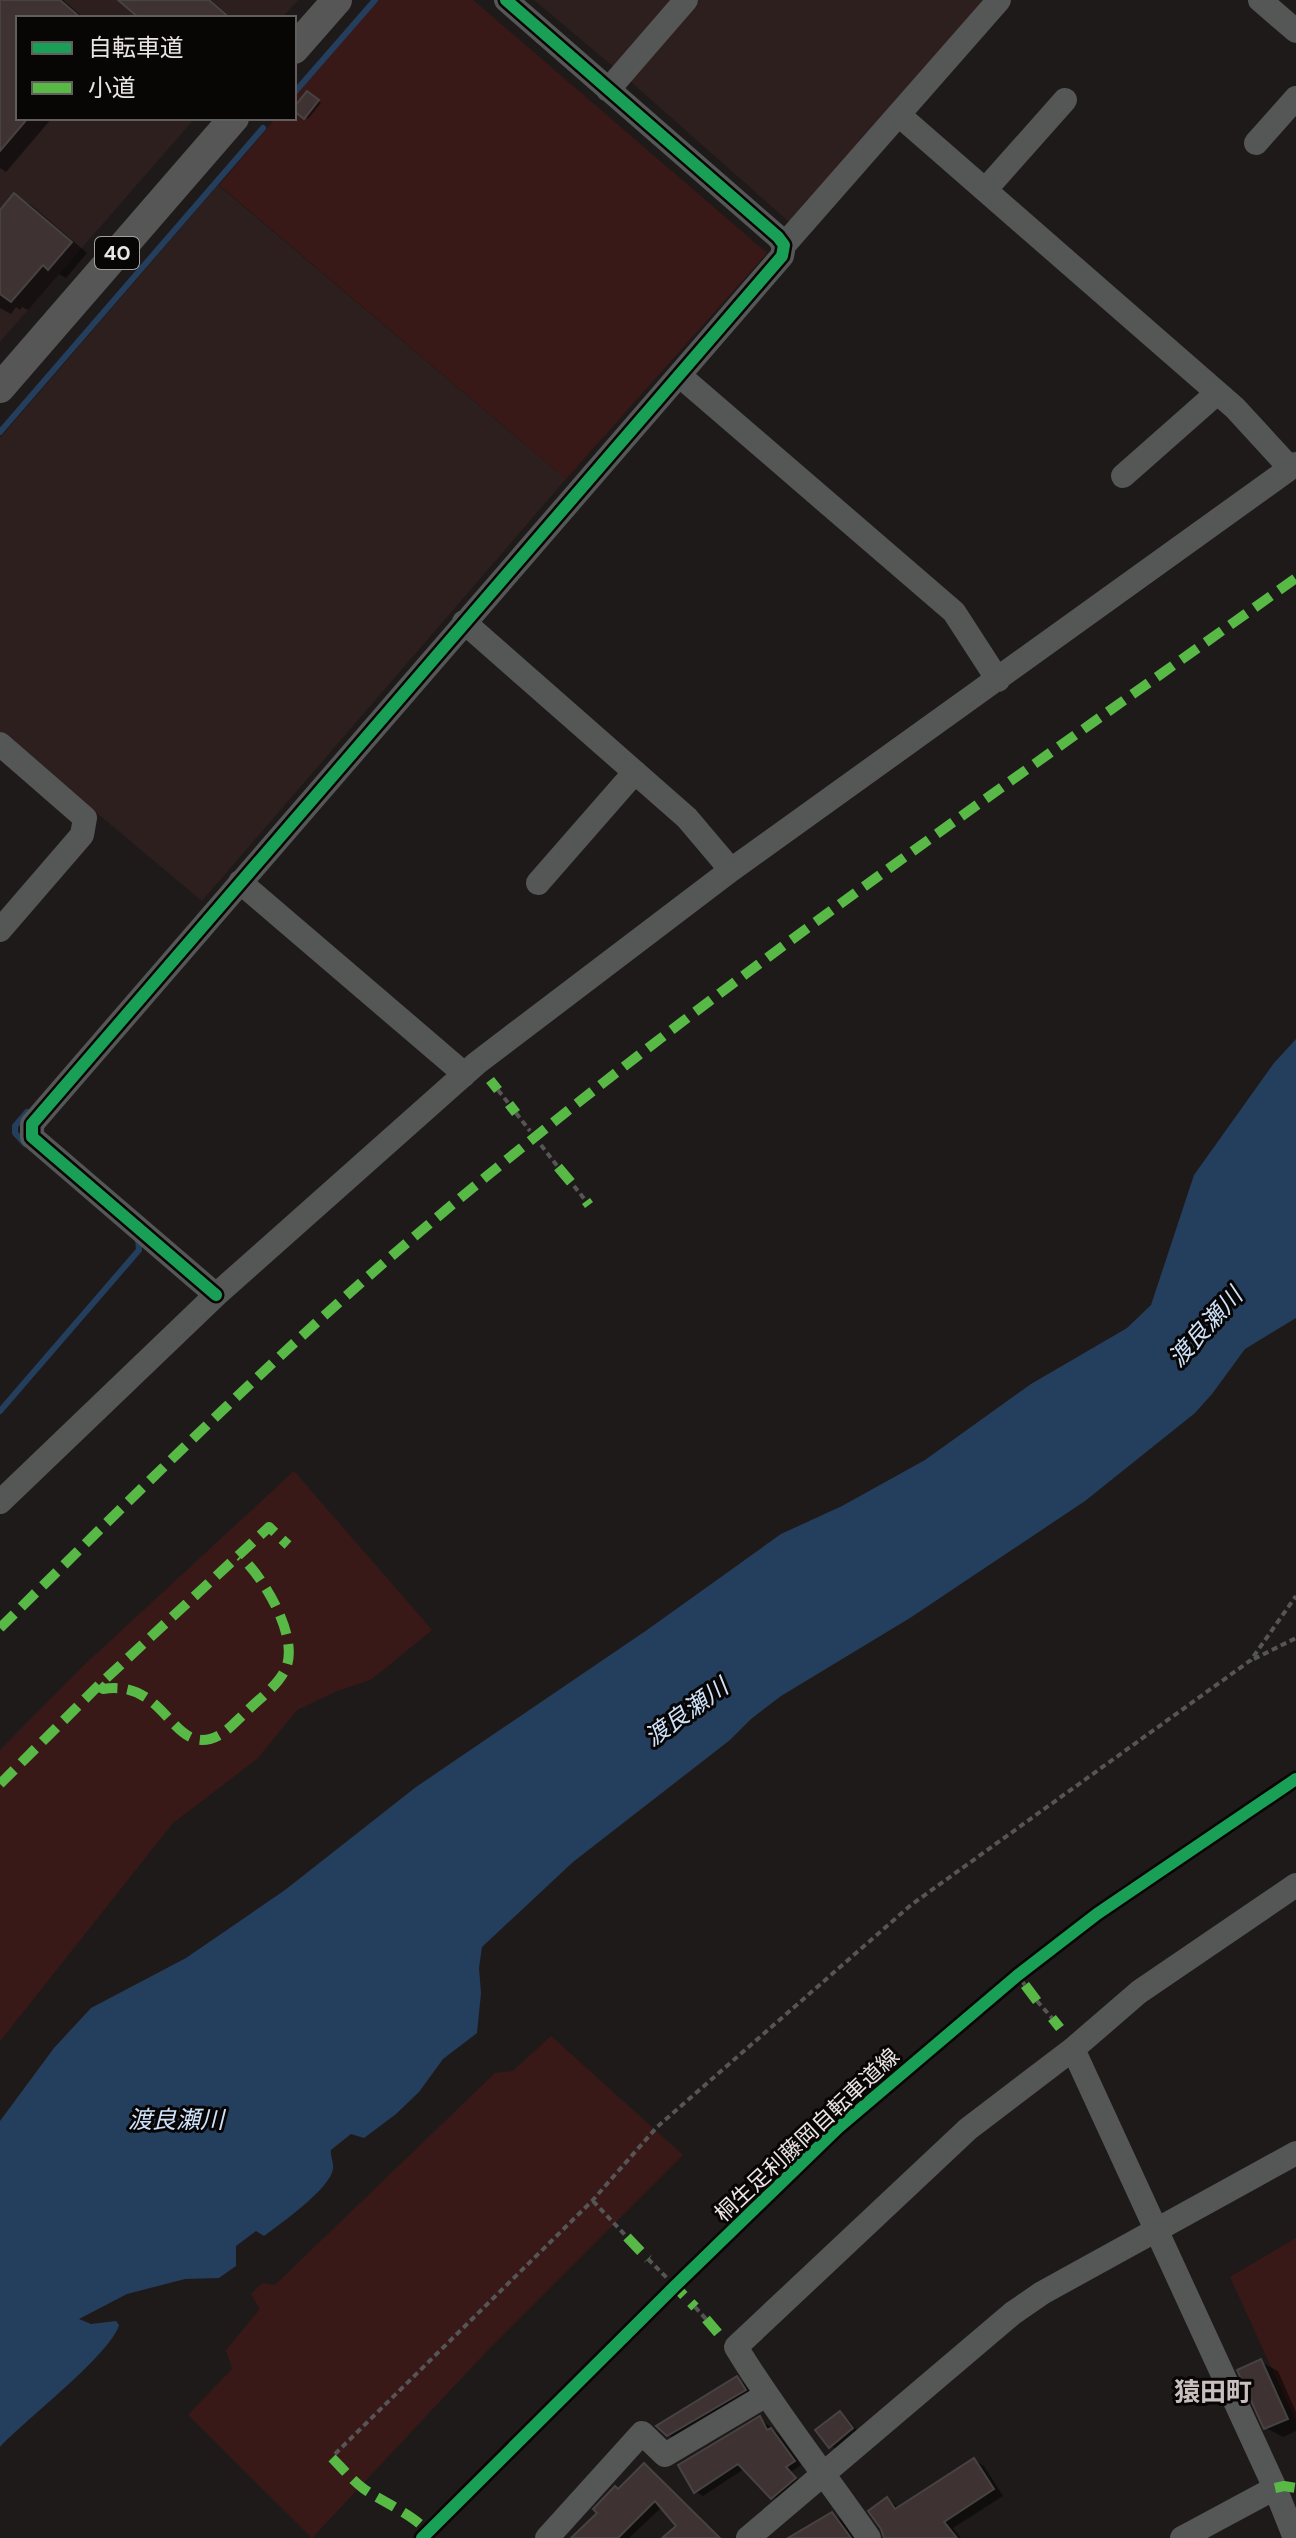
<svg xmlns="http://www.w3.org/2000/svg" width="1296" height="2538" font-family="'DM Sans','Noto Sans JP',sans-serif">
  <rect width="100%" height="100%" fill="#1f1a1a"/>
  <path fill="#2c1f1e" d="M0,0H298L282,18H18V118H195L0,342Z
    M534,0H984L789,222L622,74Z
    M218,185L566,479L202,901L0,732V438Z"/>
  <path fill="#391917" d="M378,0H473L767,253L566,479L219,185L276,118H294V97Z
    M294,1471L432,1630L372,1679L335,1692L297,1710L257,1759L173,1823L0,2041V1750L81,1668Z
    M551,2036L683,2155L487,2351L312,2538L188,2415L232,2369L226,2350L260,2309L251,2294L263,2283L275,2285L495,2073L513,2071Z
    M1296,2238V2421L1230,2277Z"/>
  <path fill="#243e5d" d="M1296,1039V1318L1245,1349L1212,1394L1195,1413L1085,1501L910,1618L781,1696L751,1719L730,1740L573,1862L482,1947L479,1968L481,1993L477,2033L443,2059L419,2092L396,2114L364,2138L351,2134L331,2150C330,2156 334,2164 333,2169C330,2189 280,2224 264,2236L256,2231L236,2246V2266L219,2278L185,2279L127,2294L79,2319L91,2324L116,2321L119,2325C110,2355 26,2419 0,2447V2121L54,2048L91,2008L186,1958L285,1890L416,1787L647,1630L781,1534L842,1506L925,1460L1031,1384L1127,1328L1151,1305L1194,1175L1274,1063Z"/>
  <path fill="#0007" d="M0,0H63L84,18H18V118H52L6,172L0,168Z
    M120,0H211L232,18H141Z
    M307,94L321,103L308,119L294,109Z
    M15,196L31,205L87,253L66,278L59,274L28,310L22,307L20,310L16,307L11,314L0,308V213Z
    M1261,2362L1278,2371L1296,2412V2431L1283,2437L1266,2428Z
    M737,2379L744,2383L752,2394L676,2439L668,2435Z
    M840,2413L847,2418L860,2433L838,2450L831,2446Z
    M760,2419L779,2434L801,2465L791,2472L802,2483L780,2502L744,2469L703,2496L695,2491Z
    M974,2460L984,2466L1003,2496L953,2528L961,2538H895L887,2499L900,2509Z
    M644,2466L652,2470L721,2537L665,2538L679,2526L663,2506L629,2538H573Z
    M832,2514L842,2520L854,2538H806Z"/>
  <g fill="none" stroke-linecap="round" stroke-linejoin="round">
    <path stroke="#243e5d" stroke-width="6" d="M294,93L375,0
      M272,118H273
      M0,432L263,128
      M25,1144L15,1133V1126L27,1112
      M0,1411L139,1250L138,1239"/>
  </g>
  <path fill="#3e3332" stroke="#474342" stroke-width="2" d="M0,0H60L81,18H18V118H28L0,151Z
    M118,0H209L230,18H139Z
    M307,91L319,100L304,119L294,111V107Z
    M14,193L72,242L48,270L43,265L11,302L0,294V210Z
    M1261,2359L1288,2419L1264,2429L1237,2370Z
    M737,2376L746,2390L667,2436L656,2426Z
    M840,2411L853,2428L829,2448L815,2430Z
    M760,2416L767,2430L771,2428L795,2461L786,2467L796,2478L771,2499L738,2464L694,2493L678,2465Z
    M974,2458L994,2489L944,2522L957,2538H884L881,2529L868,2511L887,2497L895,2509Z
    M644,2463L720,2538H662L676,2526L655,2501L618,2538H571L597,2513L593,2509L615,2486L618,2489Z
    M832,2512L851,2538H788Z"/>
  <g fill="none" stroke-linecap="round" stroke-linejoin="round">
    <path stroke="#565556" stroke-width="4" stroke-dasharray="6 4" stroke-linecap="butt" d="M498,1090L509,1104
      M516,1113L530,1131
      M541,1145L558,1167
      M574,1186L586,1201
      M1254,1659L1296,1638
      M1021,1980L1025,1985
      M1037,2001L1052,2018
      M593,2201L627,2237
      M648,2259L667,2278
      M695,2307L706,2319
      M335,2454L592,2201L657,2127L911,1905L1251,1660L1296,1596"/>
    <path stroke="#555656" stroke-width="24" d="M1260,0L1296,31
      M608,90L686,0
      M899,115L1235,408L1290,468
      M1256,143L1296,98
      M986,189L1065,100
      M784,245L999,0
      M679,375L954,612L998,680
      M1123,476L1217,393
      M464,622L687,818L731,870
      M0,744L85,818L82,835L0,930
      M240,882L455,1066L463,1076
      M538,883L635,772
      M216,1295L32,1137V1124L782,256L784,245L778,237L506,0
      M0,1502L216,1295L477,1063L731,870L1296,464
      M1073,2049L1275,2488L1295,2538
      M547,2538L642,2433L665,2455L766,2395
      M748,2538L1013,2313L1042,2293L1296,2153
      M869,2538C825,2474 776,2413 736,2347L968,2129L1073,2049L1139,1992L1296,1885
      M1182,2538L1275,2488"/>
    <path stroke="#565656" stroke-width="30" d="M294,49L337,0
      M0,388L234,118"/>
    <path stroke="#58b947" stroke-width="10" stroke-dasharray="20 10" stroke-linecap="butt" d="M490,1080L498,1090
      M509,1104L516,1113
      M558,1167L574,1186
      M586,1201L589,1205
      M0,1628C135,1495 270,1359 415,1236C694,999 998,791 1296,578
      M99,1685L103,1689C160,1680 169,1739 202,1740C220,1740 231,1726 243,1715C256,1701 277,1687 285,1670C301,1639 263,1576 240,1556
      M0,1784L99,1685L269,1527L288,1545
      M1025,1985L1037,2001
      M1052,2018L1060,2028
      M627,2237L648,2259
      M670,2281L695,2307
      M706,2319L718,2333
      M332,2458C342,2468 352,2480 364,2489C381,2501 418,2517 427,2532
      M1275,2488L1284,2486L1296,2488"/>
    <defs>
      <path id="cycleway" d="M216,1295L32,1137V1124L782,256L784,245L778,237L506,0
        M422,2538L675,2286L838,2128L1018,1975L1097,1914L1296,1779"/>
    </defs>
    <use href="#cycleway" stroke="#080505" stroke-width="17"/>
    <use href="#cycleway" stroke="#1a9f57" stroke-width="12"/>
  </g>
  <g text-anchor="middle" dominant-baseline="central" stroke-width="6" stroke-linejoin="round" paint-order="stroke">
    <rect fill="#080505" stroke="#a6a1a1" stroke-width="2" x="95" y="237" width="44" height="32" rx="6"/>
    <g font-size="20" font-weight="bold" fill="#eae4e4">
      <text x="117" y="253">40</text>
    </g>
    <g font-size="22" fill="#eae4e4" stroke="#080505">
      <text transform="translate(807 2135) rotate(-43)">桐生足利藤岡自転車道線</text>
    </g>
    <g font-size="24" font-style="italic" fill="#cee3fb" stroke="#080505">
      <text transform="translate(1205 1327) rotate(-48)">渡良瀬川</text>
      <text transform="translate(686 1712) rotate(-36)">渡良瀬川</text>
      <text x="176" y="2119">渡良瀬川</text>
    </g>
    <g font-size="26" font-weight="bold" fill="#c9bfbe" stroke="#080505">
      <text x="1213" y="2392">猿田町</text>
    </g>
  </g>
  <rect x="16" y="16" width="280" height="104" fill="#080505" stroke="#625e5e" stroke-width="2"/>
  <rect x="32" y="42" width="40" height="12" fill="#1a9f57" stroke="#625e5e" stroke-width="2"/>
  <text x="88" y="56" font-size="24" fill="#eae4e4">自転車道</text>
  <rect x="32" y="82" width="40" height="12" fill="#58b947" stroke="#625e5e" stroke-width="2"/>
  <text x="88" y="96" font-size="24" fill="#eae4e4">小道</text>
</svg>
